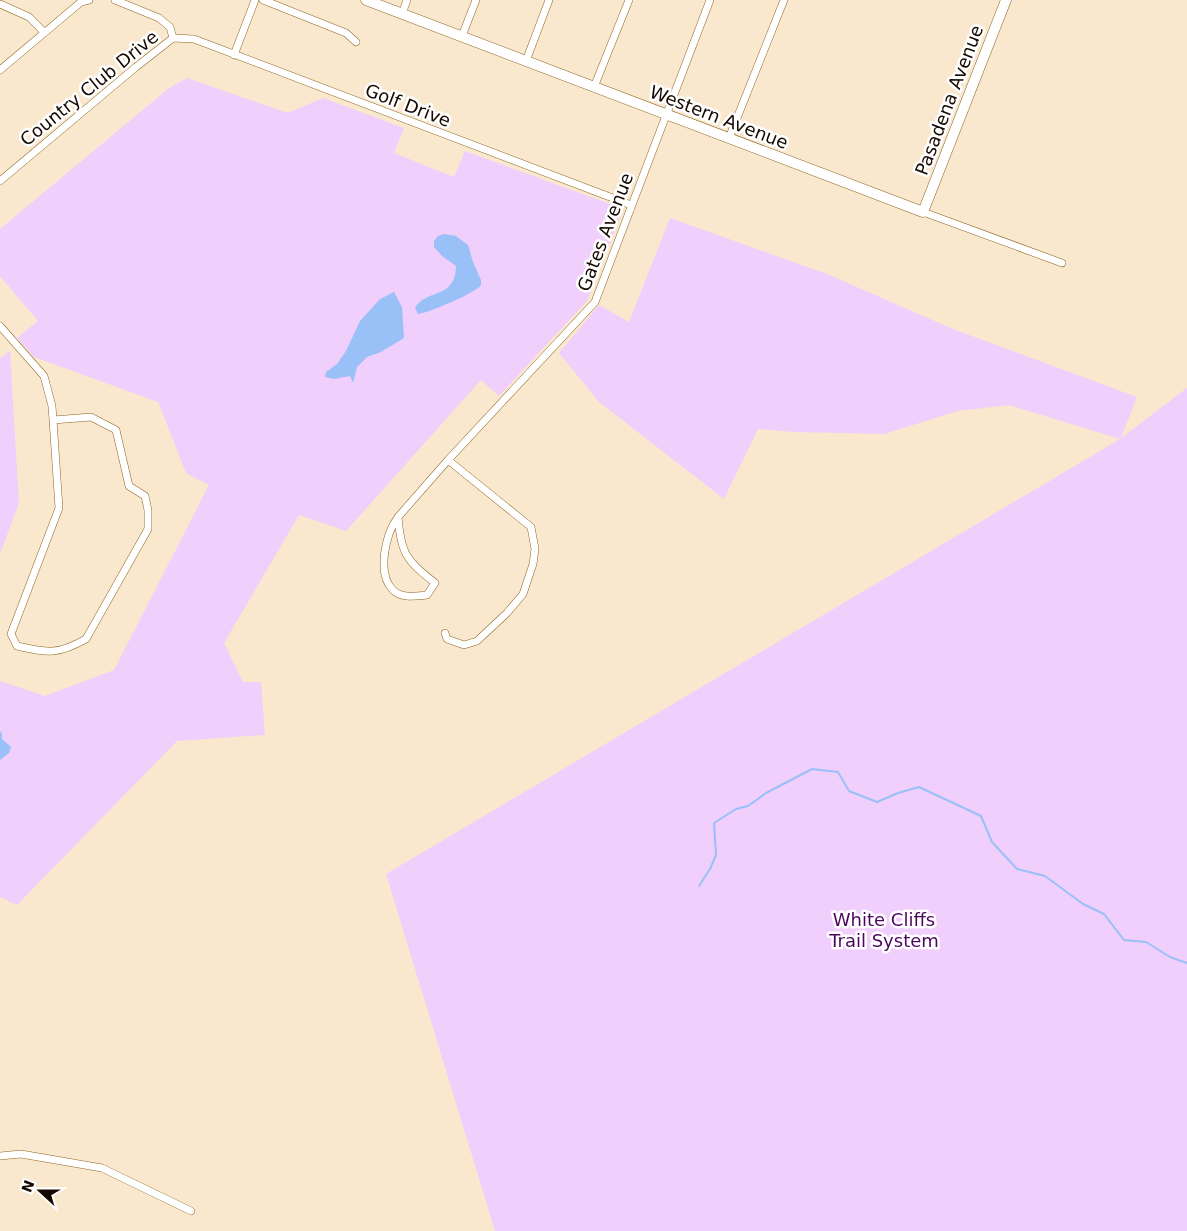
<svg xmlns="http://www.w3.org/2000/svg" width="1187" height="1231" font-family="'DejaVu Sans',sans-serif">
  <rect width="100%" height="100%" fill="#fae8ce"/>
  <path fill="#f0cffc" d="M187,78L288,113L323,98L404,128L394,153L454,177L465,151L621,208L622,212L587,301L499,396L481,380L346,531L299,515L224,643L243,682H261L265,735L177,741L17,905L0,897V681L45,696L114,670L209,485L186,473L158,402L34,357L17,338L38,321L0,276V229L169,88Z
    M670,218L827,274L953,329L1137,397L1121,438L1187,388V1231H495L386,874L1120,439L1009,405L958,411L884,434L793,432L758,429L724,499L599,402L559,353L599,305L629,322Z
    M10,351L19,503L0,554V358Z"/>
  <path fill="#99c0f7" d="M444,234L456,236L468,245L473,262L481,280V285C476,293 428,313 418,314L415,308C427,288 455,300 456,266L442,256L434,247V241L438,236Z
    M394,292L402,307L404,338L381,352L367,357L357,367L353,383L350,376L334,379L325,377L326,372L337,364L346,351L360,321L380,299Z
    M0,731L2,734V739L11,747L9,753L0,760Z"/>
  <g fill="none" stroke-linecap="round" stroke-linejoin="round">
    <path stroke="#99c0f7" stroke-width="2" d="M699,886L710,869L716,855L714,823L736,809L748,806L766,793L812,769L838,772L849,791L877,802L898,793L919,787L981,816L992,842L1017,869L1045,876L1083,904L1104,914L1124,940L1146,942L1170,957L1187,963"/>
    <defs>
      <path id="street" d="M115,0L159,18L170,27L173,38
        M263,0L346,33L356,42
        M0,4L29,17L44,32
        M402,14L407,0
        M462,36L476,0
        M173,38L194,39L631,205
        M234,55L255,0
        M526,61L549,0
        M0,70L81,2L89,0
        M594,87L629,0
        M729,138L784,0
        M0,181L136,67L173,38
        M923,212L1062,263
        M0,326L44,376L52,406L53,420
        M91,417L116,430L129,486L145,496L148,510V529L86,639C57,655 49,653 17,646L11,634L59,508L53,420Z
        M398,517L448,460L595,302L710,0
        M398,517C401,554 406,560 435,583L427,595C416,596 402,599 393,590C376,573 386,533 398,517Z
        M445,633L447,639L464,645L477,641L507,613L523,594L533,564L535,549L531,527L448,460
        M0,1156L21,1154L102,1168L191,1211"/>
      <path id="secondary" d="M366,0L923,212L1006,0"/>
    </defs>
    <use href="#street" stroke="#8e6620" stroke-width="8"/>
    <use href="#secondary" stroke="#8e6620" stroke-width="11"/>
    <use href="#street" stroke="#fff" stroke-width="7"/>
    <use href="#secondary" stroke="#fff" stroke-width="10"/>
  </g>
  <g text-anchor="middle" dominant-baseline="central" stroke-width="5" stroke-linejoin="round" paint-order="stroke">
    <g font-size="18" fill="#140800" stroke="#fff">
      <text transform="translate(89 88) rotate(-39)">Country Club Drive</text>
      <text transform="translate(949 100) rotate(-69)">Pasadena Avenue</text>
      <text transform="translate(408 105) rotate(21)">Golf Drive</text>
      <text transform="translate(719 117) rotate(21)">Western Avenue</text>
      <text transform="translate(605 232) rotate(-69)">Gates Avenue</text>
    </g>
    <g font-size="18" fill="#4b075e" stroke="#fff">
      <text x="884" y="919">White Cliffs<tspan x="884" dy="21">Trail System</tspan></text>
    </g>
  </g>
  <g transform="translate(40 1191) rotate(291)" stroke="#ffffff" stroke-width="4" paint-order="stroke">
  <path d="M0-4L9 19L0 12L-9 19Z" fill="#140800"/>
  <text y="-8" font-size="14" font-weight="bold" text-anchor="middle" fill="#140800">N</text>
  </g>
</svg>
